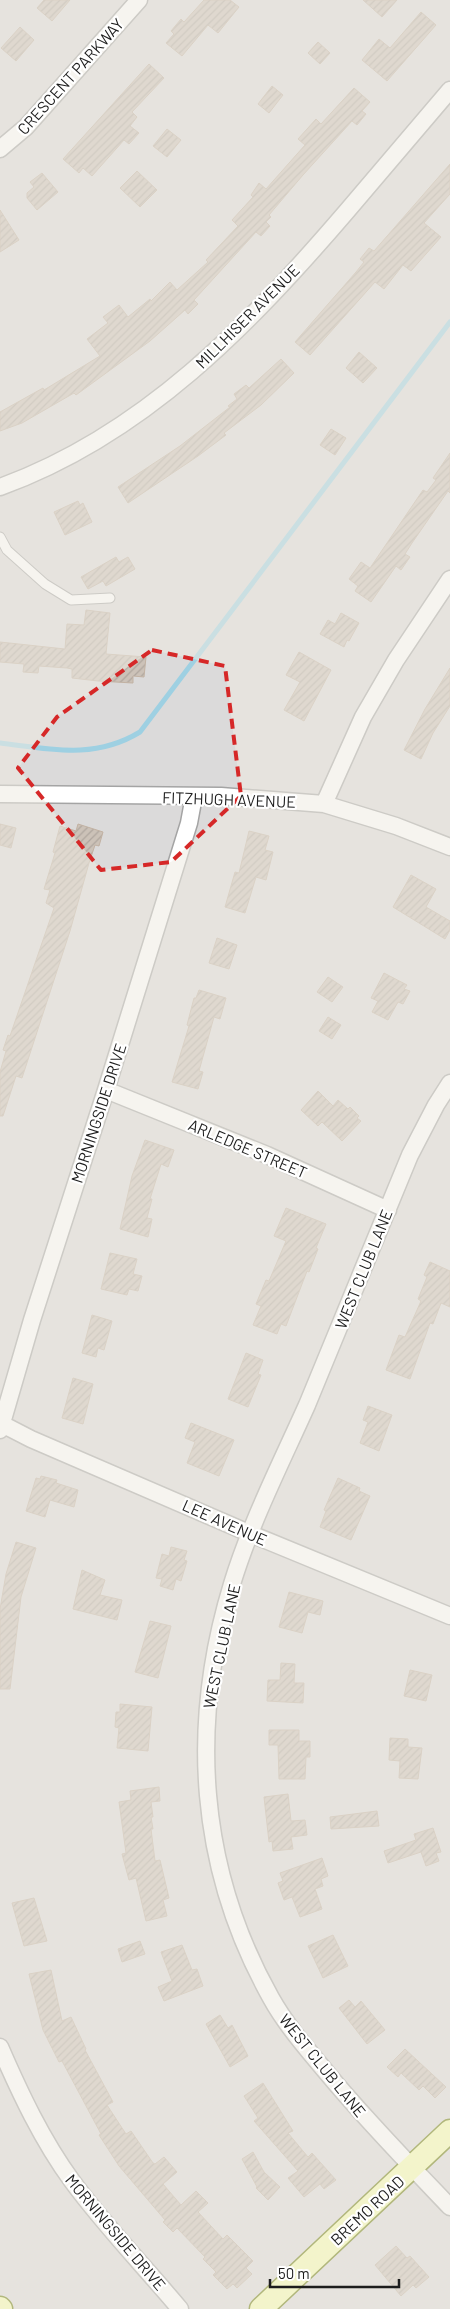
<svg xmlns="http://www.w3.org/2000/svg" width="450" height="2309" font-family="Barlow,sans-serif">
  <defs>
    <pattern id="building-hatch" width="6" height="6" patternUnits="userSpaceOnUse" patternTransform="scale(1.25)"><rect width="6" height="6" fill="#ccc2b8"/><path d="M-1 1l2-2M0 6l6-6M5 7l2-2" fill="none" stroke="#afa69e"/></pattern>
  </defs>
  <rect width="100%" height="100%" fill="#efebe2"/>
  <path fill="#dbdada" d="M0,0H450V2309H0Z"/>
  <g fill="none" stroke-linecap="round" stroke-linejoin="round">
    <path stroke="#9ed0e2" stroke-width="5" d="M0,743C50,749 94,760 140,732L450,322"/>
  </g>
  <path fill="url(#building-hatch)" stroke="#c2b2a3" d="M44,0H70L52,21L37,8Z
    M204,0H230L239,7L218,33L208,25L182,56L166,43L174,34L171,31L181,19L184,22Z
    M363,0H397L382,17Z
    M421,12L436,25L387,81L362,60L379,39L390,48Z
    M20,27L34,40L16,61L1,48Z
    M318,42L330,53L320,64L308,53Z
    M149,64L164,78L132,112L137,117L130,126L139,133L129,144L124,140L92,176L83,168L79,173L63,159Z
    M272,86L283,95L269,113L258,104Z
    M354,88L370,102L362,111L366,114L357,125L352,121L303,175L269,215L271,217L266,222L270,226L261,236L256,232L194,300L198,304L188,314L185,310L150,341L76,395L74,393L22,423L0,431V412L43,388L44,390L100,356L87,339L108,323L103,317L119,305L128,317L150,299L151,301L170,282L177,290L208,262L206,260L238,226L232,220L253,197L251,195L259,183L266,189L305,145L298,139L316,119L321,124Z
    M167,129L181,140L167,157L153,146Z
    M450,164V194L424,223L441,237L411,271L403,265L384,289L375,282L310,355L295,342L356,272L364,262L360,259L369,248L374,251Z
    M137,171L157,190L140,207L120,188Z
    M42,173L58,192L37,210L27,198V193L34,187L30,182Z
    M0,210L19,240L0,252Z
    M359,352L377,368L363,383L346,368Z
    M281,359L294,373L261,405L224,433L226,435L198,456L128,503L118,487L180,446L230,407L228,406L237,399L234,394L246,385L249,388Z
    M331,429L346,438L335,455L320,445Z
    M450,453V493L448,491L412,543L405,554L410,557L401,570L396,566L371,602L355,591L358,586L349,579L361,562L370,568L423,490L427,492L436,480L433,478Z
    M78,501L80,505L83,503L92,522L65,535L54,512Z
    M116,557L119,562L128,557L135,569L106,586L103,581L88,589L81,577Z
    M86,610L110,613L106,654L146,657L144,677L133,676V683L98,681L72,678V669L67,668L39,666L38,673L23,672L24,664L0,662V642L65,649L67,624L84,625Z
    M341,613L359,623L349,641L347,640L344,647L320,634L328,620L335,624Z
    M299,652L331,670L304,721L284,710L300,682L286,675Z
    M450,668V706L433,733L421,759L404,750L425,709Z
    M0,824L16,828L11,848L0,845Z
    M78,824L103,832L99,846L95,845L89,863L70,931L22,1078L16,1076L3,1116H0V1072L6,1051L3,1050L8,1035L10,1036L54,908L46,903L50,890L44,889L55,853L53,852L60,826L76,831Z
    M249,831L269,836L265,850L273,852L266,880L256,877L245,913L225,907L235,872L239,873Z
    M411,875L436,889L426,907L450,921V930L445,939L393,907Z
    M217,938L237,945L229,969L209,963Z
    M384,973L407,985L404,989L410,991L403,1004L398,1002L388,1020L372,1012L378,1001L371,998Z
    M328,977L343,987L332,1002L317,992Z
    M199,990L226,998L220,1019L214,1017L199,1071L203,1072L198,1089L172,1082L189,1026L187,1025L194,998H196Z
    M328,1017L341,1025L332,1039L319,1031Z
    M318,1091L333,1106L338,1100L348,1109L350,1107L359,1116L357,1118L361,1121L342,1141L322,1122L318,1126L301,1110Z
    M145,1140L174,1150L168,1167L161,1164L150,1199H152L147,1218L152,1219L148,1237L120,1229L132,1176Z
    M286,1208L326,1224L316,1248L318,1249L309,1272L307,1271L286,1326L281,1324L277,1334L253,1325L261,1306L256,1304L266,1280L269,1281L286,1241L274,1236Z
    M110,1253L137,1259L133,1274L142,1276L138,1291L129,1289L127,1295L101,1289Z
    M430,1262L450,1271V1307L441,1303L433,1324L430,1323L410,1379L386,1370L399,1335L405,1337L421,1301L418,1299L427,1277L424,1275Z
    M92,1315L112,1321L104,1350L98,1348L96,1357L82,1353Z
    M246,1353L263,1360L258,1374L261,1375L248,1407L228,1399Z
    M73,1378L93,1384L83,1424L62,1418Z
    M368,1406L392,1415L379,1451L360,1443L368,1422L363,1420Z
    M191,1423L234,1440L219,1476L187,1463L195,1442L185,1438Z
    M41,1476L57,1480L56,1483L78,1490L74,1507L50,1500L45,1517L26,1511L36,1478L40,1479Z
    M338,1478L360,1488L359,1491L370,1496L351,1540L320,1527L326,1511L324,1510Z
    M16,1542L36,1548L21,1597L10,1689H0V1609L6,1574Z
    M171,1547L187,1551L184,1560L187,1561L181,1581L176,1579L173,1590L160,1586L162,1579L156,1578L162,1554L169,1556Z
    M82,1570L105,1580L100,1595L122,1600L117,1620L73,1609Z
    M289,1592L323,1601L320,1615L308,1612L302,1633L279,1627Z
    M150,1621L171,1626L158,1678L135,1672Z
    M281,1663L295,1664L294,1683H304L303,1703L267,1701L268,1680H280Z
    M410,1670L432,1675L426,1701L404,1696Z
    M120,1704L152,1707L148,1751L117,1748L119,1728L115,1727L116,1712H120Z
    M269,1730H299V1741H310V1757H306L305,1779H279L278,1745H269Z
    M390,1738L408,1739V1747L422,1748L418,1779L399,1778L400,1761L389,1760Z
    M159,1787L160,1801L151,1802L153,1817H151L153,1829H151L155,1861L160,1860L169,1898L163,1900L167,1916L146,1921L136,1878L129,1880L122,1854L126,1853L119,1802L131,1800L130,1791Z
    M288,1794L291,1821L305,1820L307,1835L291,1837L293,1849L273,1851L272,1841L269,1842L264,1797Z
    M377,1811L379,1826L331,1829L330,1817Z
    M433,1828L441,1852L436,1853L439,1861L426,1866L421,1852L388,1863L384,1851L416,1840L414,1834Z
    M322,1858L328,1876L321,1879L323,1886L315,1889L322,1909L300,1917L292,1897L284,1900L278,1883L283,1881L280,1873Z
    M34,1898L47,1941L24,1946L12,1903Z
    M333,1935L348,1966L323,1978L308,1946Z
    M140,1941L145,1954L122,1962L118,1949Z
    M182,1945L192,1970L197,1969L203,1986L164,2001L158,1987L172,1981L161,1952Z
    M51,1970L62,2021L71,2017L86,2049L85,2050L113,2102L107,2105L126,2134L131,2131L153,2163L155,2164L164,2157L177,2172L163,2184L181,2205L196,2191L208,2203L198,2212L223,2239L227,2235L253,2261L246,2268L252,2274L237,2288L233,2284L227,2289L213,2275L216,2272L203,2259L205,2257L177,2228L173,2232L163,2222L165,2220L119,2166L99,2135L101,2134L62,2061L59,2062L43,2030L29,1974Z
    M349,2000L355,2007L361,2001L385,2030L367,2044L339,2008Z
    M220,2015L228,2028L232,2025L248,2056L230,2067L206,2024Z
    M405,2049L446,2087L435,2098L423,2086L419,2090L401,2073L398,2077L387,2067Z
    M263,2083L293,2131L288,2133L308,2157L312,2153L336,2180L324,2189L320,2184L304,2197L288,2178L298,2171L254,2121L258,2118L244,2096Z
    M253,2152L264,2172L280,2187L268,2200L256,2188L257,2187L242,2159Z
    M396,2246L407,2258L410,2256L429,2277L416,2288L413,2285L401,2296L375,2265Z"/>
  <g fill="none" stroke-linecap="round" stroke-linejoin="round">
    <defs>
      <path id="lane" d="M0,537L7,550L45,584L71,600L110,598"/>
      <path id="street" d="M0,149L26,127L139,0
        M0,487C144,435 250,324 347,211C382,170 416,130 450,90
        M0,794L221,796L324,804L396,826L450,847
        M324,804L363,717L396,660L450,579
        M450,1083L436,1105L410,1155C375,1238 342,1322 307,1405C281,1463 251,1522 232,1584C189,1725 198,1868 271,1998C286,2025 307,2049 327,2073C366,2120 408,2163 450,2207
        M106,1090L267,1155L388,1210
        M0,1423L31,1439L251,1534L450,1616
        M0,1430L32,1320L106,1090L189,823L194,796
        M0,2047C20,2093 42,2140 72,2181C105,2226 144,2266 180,2309"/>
      <path id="secondary" d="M0,2308L1,2309
        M261,2309L450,2131"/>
    </defs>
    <use href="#lane" stroke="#a4a4a4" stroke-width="11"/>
    <use href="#street" stroke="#a4a4a4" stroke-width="19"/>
    <use href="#secondary" stroke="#677800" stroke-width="25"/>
    <use href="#lane" stroke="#fff" stroke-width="9"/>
    <use href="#street" stroke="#fff" stroke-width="16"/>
    <use href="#secondary" stroke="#f8ffb0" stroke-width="22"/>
  </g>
  <path d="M0 0H450V2309H0ZM152,650L225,666L241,796L171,862L101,870L18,768L57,717Z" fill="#efebe2" fill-opacity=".55" fill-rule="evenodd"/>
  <path fill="none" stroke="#d62828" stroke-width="4" stroke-dasharray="10 6" stroke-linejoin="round" d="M152,650L225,666L241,796L171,862L101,870L18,768L57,717Z"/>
  <g text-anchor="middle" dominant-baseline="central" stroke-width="4.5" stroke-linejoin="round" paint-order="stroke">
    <g font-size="16" fill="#1d1d1d" stroke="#fff">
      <text transform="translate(70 76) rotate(-48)">CRESCENT PARKWAY</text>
      <text transform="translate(247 316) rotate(-45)">MILLHISER AVENUE</text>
      <text transform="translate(229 799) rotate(2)">FITZHUGH AVENUE</text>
      <text transform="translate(98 1113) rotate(-72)">MORNINGSIDE DRIVE</text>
      <text transform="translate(248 1148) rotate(23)">ARLEDGE STREET</text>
      <text transform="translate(363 1269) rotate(-68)">WEST CLUB LANE</text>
      <text transform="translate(225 1522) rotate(24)">LEE AVENUE</text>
      <text transform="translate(221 1646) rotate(-78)">WEST CLUB LANE</text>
      <text transform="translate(323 2065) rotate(51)">WEST CLUB LANE</text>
      <text transform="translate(367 2210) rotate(-43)">BREMO ROAD</text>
      <text transform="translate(116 2232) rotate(50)">MORNINGSIDE DRIVE</text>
    </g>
  </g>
  <path d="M270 2279v8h129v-8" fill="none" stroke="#1d1d1d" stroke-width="2.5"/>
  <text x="278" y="2279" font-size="15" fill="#1d1d1d" stroke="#ffffff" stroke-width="4" paint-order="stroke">50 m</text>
</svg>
